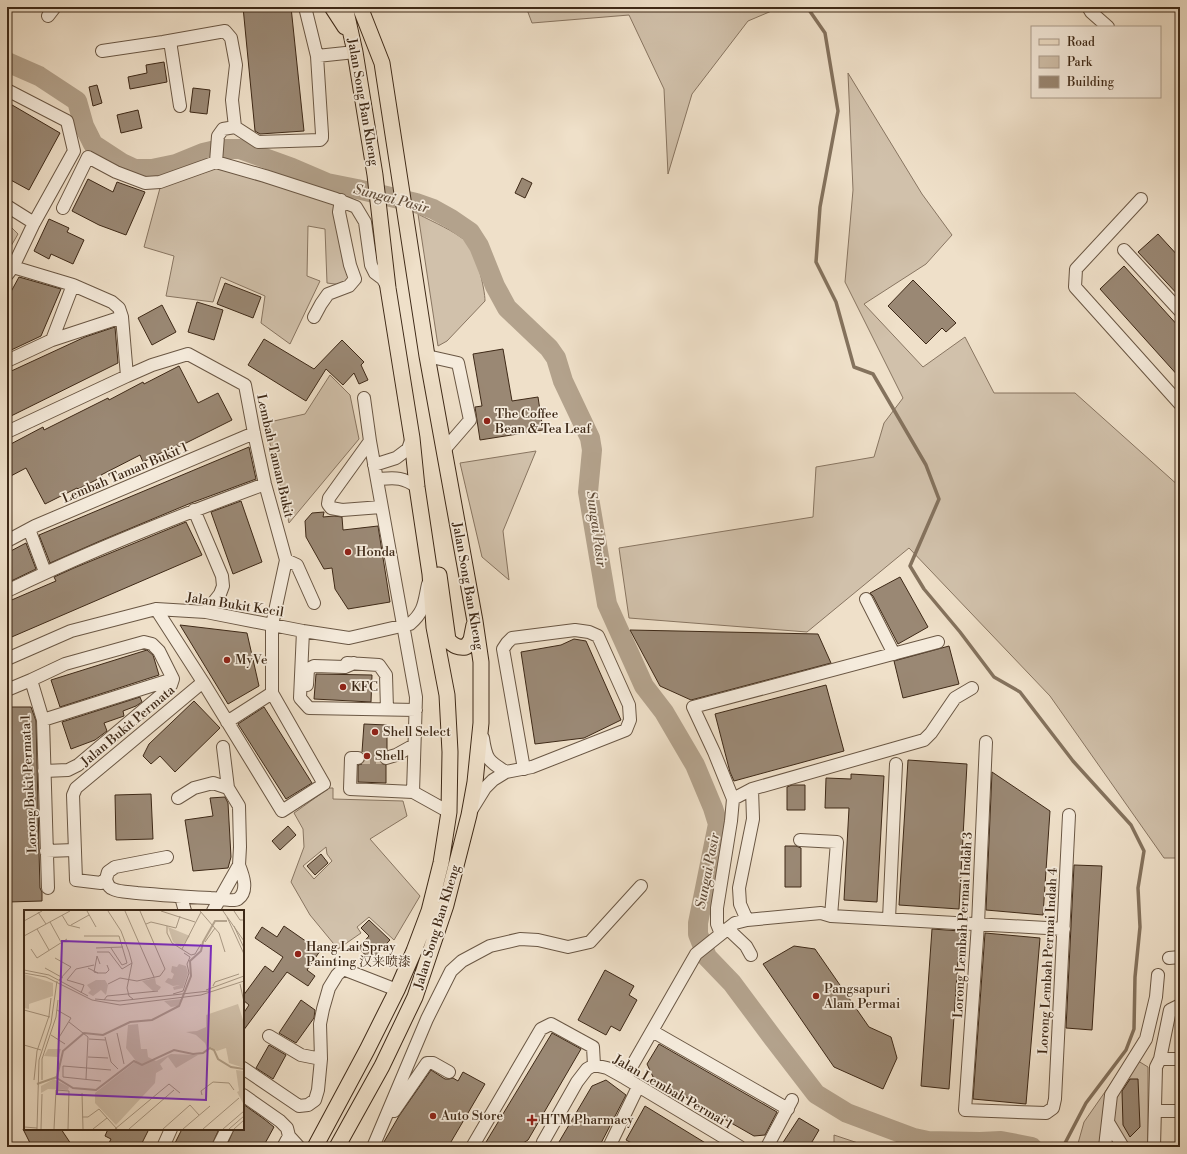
<svg xmlns="http://www.w3.org/2000/svg" width="1187" height="1154" font-family="'Libre Bodoni','Noto Serif SC',serif">
  <rect width="100%" height="100%" fill="#efe0c9"/>
  <filter id="stains"><feTurbulence type="fractalNoise" baseFrequency=".005" numOctaves="4"/><feColorMatrix values="0 0 0 0 .2 0 0 0 0 .09 0 0 0 0 .02 0 0 0 .5 -.17"/></filter>
  <radialGradient id="worn" r=".72"><stop offset=".6" stop-color="#630" stop-opacity="0"/><stop offset="1" stop-color="#630" stop-opacity=".3"/></radialGradient>
  <path fill="#d1c1ab" stroke="#887561" fill-rule="evenodd" d="M526,7H781L748,21L692,94L668,174L664,89L629,15L532,23Z
    M848,73L922,194L952,235L926,264L864,304L923,367L965,337L994,393H1075L1180,487V858H1164L1050,696L909,548L807,632L629,618L619,548L813,517L816,467L874,457L884,423L903,398L845,282L853,190Z
    M217,168L333,203L349,277L343,285L327,283L325,229L308,226L307,276L320,281L290,344L261,323L265,296L221,277L213,302L166,296L174,256L144,247L160,188Z
    M418,214C435,223 453,230 467,242C476,251 485,289 485,301L447,341L438,346Z
    M7,223L18,234L7,253Z
    M330,375L350,395L359,439L289,523L265,423L305,414Z
    M536,451L503,531L509,580L482,557L460,463Z
    M329,788H333V799L403,801L407,816L370,839L420,896L394,940L369,917L357,927L361,933L338,949L310,915L291,882L304,847L303,829L294,813ZM326,847L327,854L332,861L314,879L303,866Z
    M1130,1056L1148,1067V1147H1077L1084,1122Z
    M834,1135L870,1147H834Z"/>
  <g fill="none" stroke-linecap="round" stroke-linejoin="round">
    <path stroke="#84725d" stroke-width="3.5" d="M807,7L825,33L838,111L820,207L816,262L836,302L854,367L873,374L926,465L939,499L910,566L924,589L960,632L994,677L1020,692L1073,761L1131,825L1144,851L1138,888L1140,927L1135,977L1134,1029L1126,1050L1086,1103L1063,1147"/>
    <path stroke="#b3a28c" stroke-width="20" d="M7,62L39,76L77,101L84,126L93,144L122,163L135,169H152L176,164L203,153L220,149H240L292,168L327,183L357,189L416,203L433,209L451,219L470,232L479,246L495,286L507,308L549,348L556,358L563,381L590,438L592,450L588,492L607,604L644,686L664,712L695,765L713,808L718,824L698,923V934L707,957L732,983L773,1038L816,1094L847,1113L914,1138L928,1141L980,1142L1001,1141L1032,1147"/>
  </g>
  <path fill="#9a8874" stroke="#3e2917" d="M243,7H291L304,131L260,134L255,131Z
    M164,62L167,82L130,89L128,77L147,73L146,65Z
    M97,85L102,103L93,106L89,87Z
    M193,88L210,90L207,114L190,112Z
    M7,102L60,133L29,190L7,178Z
    M138,110L142,128L121,133L117,115Z
    M522,178L532,183L525,198L515,193Z
    M88,179L113,192L117,182L145,192L126,235L99,225L72,211Z
    M49,219L69,228L67,232L84,240L73,264L51,254L49,259L34,251Z
    M1158,234L1180,258V297L1138,252Z
    M1124,266L1180,328V378L1100,289Z
    M19,277L61,289L41,336L7,352V299Z
    M913,280L956,323L946,332L942,328L926,344L888,306Z
    M225,283L261,297L253,318L217,304Z
    M197,302L223,310L214,340L188,332Z
    M162,305L176,332L152,345L138,318Z
    M115,327L118,363L7,418V373L85,337Z
    M264,339L314,369L342,340L364,362L361,365L368,380L359,384L354,373L343,385L326,369L306,401L248,365Z
    M503,349L512,401L538,397L543,430L480,440L475,407L482,406L473,354Z
    M179,366L198,403L218,393L232,420L178,447L177,445L143,462L140,455L101,475L102,477L78,489L77,488L45,504L26,468L7,478V446L43,427L44,430L108,398L109,400L143,382L144,384Z
    M249,447L256,479L191,503L100,541L50,563L39,535Z
    M241,501L262,562L233,574L211,512Z
    M324,512L323,517L334,516L342,517L343,530L378,526L390,602L348,609L335,589L332,568L324,569L306,537L305,521L312,513Z
    M186,522L202,555L7,639V602L56,581L54,577L74,568Z
    M26,543L36,569L7,583V553Z
    M900,577L928,627L898,644L873,596L870,593Z
    M180,625L247,633L259,686L228,704Z
    M630,630L818,634L831,663L691,700L660,686Z
    M574,639L586,641L621,720L584,738L535,744L521,652L561,645Z
    M949,646L959,684L903,698L894,661Z
    M147,650L153,655L159,675L60,707L51,680Z
    M316,674L372,675L371,702L314,699Z
    M826,685L844,751L734,781L730,772L715,714Z
    M140,697L142,702L136,706L123,711L124,716L104,723L107,731L95,740L71,749L62,722Z
    M194,701L220,728L175,772L160,756L151,764L143,756L149,744Z
    M7,707H31L36,721L39,848V851L40,888L42,892V901L8,902Z
    M264,707L312,783L286,799L238,724Z
    M364,724L387,725V750L381,753L379,757L381,763L386,765V783L358,782V765L362,764L365,758V755L362,752Z
    M908,760L967,764L959,909L899,905Z
    M992,772L1050,811L1043,915L986,910Z
    M851,774L884,776L877,902L844,900L849,808H825L826,778L851,779Z
    M792,785H805V810H787V787Z
    M151,794L153,839L116,840L115,795Z
    M225,797L228,803L231,857L228,868L193,871L185,820L213,816L210,798Z
    M288,826L296,835L280,850L272,841Z
    M785,846H796L801,848V887H785Z
    M321,854L328,863L315,875L307,866Z
    M1074,865L1102,866L1092,1030L1066,1028Z
    M369,920L390,940L371,960L358,948L369,936L361,928Z
    M284,926L320,951L307,970L315,976L308,986L287,972L243,1031V1014L249,1005L243,1000V996L265,966L273,972L283,957L255,938L262,927L277,937Z
    M932,929L960,931L949,1089L921,1086Z
    M985,933L1040,938L1026,1104L973,1099Z
    M794,946L815,949L869,1027L891,1037L897,1058L883,1089L834,1067L763,964Z
    M605,970L634,986L629,995L637,1000L620,1031L611,1026L606,1035L578,1020Z
    M301,1000L315,1010L314,1018L296,1043L279,1033Z
    M552,1033L581,1049L528,1140L517,1147H483Z
    M659,1044L777,1112L765,1135L754,1136L654,1079L647,1064Z
    M269,1045L286,1055L273,1079L256,1068Z
    M431,1070L445,1079H449L453,1078L458,1081L463,1072L485,1084L448,1147H381L399,1116Z
    M1130,1079H1138L1140,1127L1130,1137L1123,1125L1122,1091Z
    M606,1080L626,1095L599,1147H556L592,1086Z
    M243,1104L264,1119L274,1127L263,1147H226L234,1129H243Z
    M645,1106L712,1147H639L626,1140Z
    M799,1118L819,1130L809,1147H780Z
    M23,1129H61L73,1147H32Z
    M108,1129H149L140,1147H107L111,1139L105,1136Z
    M182,1129H219L211,1147H173Z"/>
  <g fill="none" stroke-linecap="round" stroke-linejoin="round">
    <path stroke="#ccbba5" stroke-width="12" stroke-dasharray="12 6" stroke-linecap="butt" d="M358,758H386"/>
    <defs>
      <path id="minor" d="M305,7L317,56
        M1088,7L1091,12L1108,27
        M48,16L55,7
        M170,41L180,106
        M102,51L163,42L225,31L231,38L236,65L232,100L235,127L258,142L320,140L322,138V134L317,56L355,52
        M7,90L67,121L74,151L34,223L13,267L7,275
        M216,162L218,136L223,129L235,127
        M1141,199L1076,269L1075,287L1180,404
        M7,206L34,223
        M63,208L88,157L116,172L145,183L160,182L216,162L265,176L336,199L356,207L365,222L371,265L375,273L383,279L388,288
        M1124,250L1180,311
        M13,267L73,285L112,302L119,308L122,317L127,376
        M314,317L321,304L328,294L349,286L355,279L350,265L339,212L341,200
        M52,340L73,285
        M427,356L458,363L470,420L444,450
        M7,361L52,340L122,317
        M364,398L370,441L416,697L413,792
        M7,432L127,376L152,365L188,354L245,385L254,433L265,484L286,560L272,625V693L324,784L282,811L203,682L156,609
        M370,441L329,498L328,504L331,508L342,510L381,507
        M374,465L396,458L408,449L412,438
        M377,479C394,478 402,476 417,487
        M194,510L222,576L223,586L220,594L206,612
        M29,529L45,572
        M7,541L35,526L254,433
        M286,560L297,565L314,603
        M7,591C91,550 178,516 265,484
        M866,599L894,654
        M303,631L300,698L309,708L416,710
        M7,659L71,631L156,609L206,612L303,631L349,638L410,624C425,611 424,602 428,584
        M347,663L379,665L386,675L387,709
        M31,680L43,720L48,888
        M307,685L308,669L314,666L345,667L354,663
        M7,690L31,680L65,664L144,642L152,644L159,651L173,679L171,685L167,690L78,765L68,770L44,771
        M43,720L173,679
        M227,722L272,693
        M986,742L978,924L965,1110L1046,1113L1053,1108L1055,1099L1069,815
        M223,747L228,788
        M358,758H351L350,789L413,792L449,812
        M386,758L396,755L414,745
        M506,772L532,767L626,730L630,720L629,705L598,636L589,632L575,630L512,638L507,643L503,649L524,769
        M178,798L194,788L213,783L228,788L239,806L240,847L239,865L213,911
        M733,799L752,789L924,740L931,733L955,698L972,688
        M472,809L485,788L493,780L506,772C488,761 486,759 483,738
        M800,840L837,842L831,916
        M46,851L75,850
        M167,857L115,867L108,872L106,879C107,883 109,888 113,889C118,892 131,892 137,893C162,895 186,897 211,898C217,898 233,902 238,899C249,891 243,875 239,865
        M106,879L101,883L76,880L73,795L76,788L203,682
        M181,897L185,911
        M889,919L896,764
        M747,920L740,904L739,888L753,819L752,789
        M728,929L746,946L751,955
        M721,934L717,924V908L731,821L733,799L714,752L693,707L938,642
        M1169,958L1180,957
        M652,1031L788,1109
        M269,1036L301,1055L321,1059
        M1160,1059H1180
        M243,1068L299,1106L308,1105L315,1100L318,1090L321,1059L320,1024L323,1009L329,988L337,975L343,969L397,990
        M625,1078L696,954L721,934L735,923L747,920L821,913L831,916L1064,929
        M243,1095L280,1121L287,1128L289,1136L299,1147
        M394,1111L427,1063H433L449,1072
        M1155,1111H1180
        M1108,1122L1123,1147
        M163,1147L171,1129
        M218,1147L227,1129
        M283,1147L289,1136
        M373,1147L427,1019L451,971L462,961L490,946L520,939L538,940L568,947L590,942L641,886
        M472,1147L541,1029L551,1024L593,1047L594,1065
        M542,1147L543,1142L577,1082L587,1069L594,1065L607,1068L625,1078L740,1147
        M609,1147L638,1087
        M767,1147L792,1100
        M1105,1147L1111,1095L1146,1039L1156,997L1158,975
        M1154,1147L1156,1067L1160,1059L1170,1010L1178,1006H1180"/>
      <path id="major" d="M332,7L345,27
        M439,575L448,640C454,646 458,648 466,647L471,640L474,625
        M315,1147L367,1050L397,990L414,951L429,911L441,863L449,812L450,752L447,695L434,627L430,574L417,487L412,438L388,288L375,175L355,52L345,7
        M337,1147L382,1066L415,997L446,905L469,815L475,782L481,723V662L475,621L427,356L382,63L360,7"/>
    </defs>
    <use href="#minor" stroke="#6a5744" stroke-width="14"/>
    <use href="#major" stroke="#3e2917" stroke-width="17"/>
    <use href="#minor" stroke="#f5ebdc" stroke-width="12"/>
    <use href="#major" stroke="#efe0c9" stroke-width="15"/>
  </g>
  <g fill="#8f2418" stroke="#f5ebdc" stroke-width="1.5">
    <circle cx="487" cy="421" r="4"/>
    <circle cx="348" cy="552" r="4"/>
    <circle cx="227" cy="660" r="4"/>
    <circle cx="343" cy="687" r="4"/>
    <circle cx="375" cy="732" r="4"/>
    <circle cx="367" cy="756" r="4"/>
    <circle cx="298" cy="954" r="4"/>
    <circle cx="816" cy="996" r="4"/>
    <circle cx="433" cy="1116" r="4"/>
    <path d="M530 1114h4v4h4v4h-4v4h-4v-4h-4v-4h4z"/>
  </g>
  <g text-anchor="middle" dominant-baseline="central" stroke-width="3.5" stroke-linejoin="round" paint-order="stroke">
    <g font-size="13" fill="#3e2917" stroke="#f5ebdc">
      <text transform="translate(363 102) rotate(80)">Jalan Song Ban Kheng</text>
      <text transform="translate(275 456) rotate(77)">Lembah Taman Bukit</text>
      <text transform="translate(125 473) rotate(-23)">Lembah Taman Bukit 1</text>
      <text transform="translate(468 586) rotate(80)">Jalan Song Ban Kheng</text>
      <text transform="translate(235 605) rotate(9)">Jalan Bukit Kecil</text>
      <text transform="translate(128 726) rotate(-40)">Jalan Bukit Permata</text>
      <text transform="translate(29 784) rotate(-93)">Lorong Bukit Permata 1</text>
      <text transform="translate(963 925) rotate(-87)">Lorong Lembah Permai Indah 3</text>
      <text transform="translate(437 927) rotate(-73)">Jalan Song Ban Kheng</text>
      <text transform="translate(1048 961) rotate(-87)">Lorong Lembah Permai Indah 4</text>
      <text transform="translate(673 1092) rotate(30)">Jalan Lembah Permai 1</text>
    </g>
    <g font-size="13" fill="#3e2917" stroke="#f5ebdc" text-anchor="start">
      <text x="495" y="414">The Coffee<tspan x="495" dy="15">Bean &amp; Tea Leaf</tspan></text>
      <text x="356" y="552">Honda</text>
      <text x="235" y="660">MyVe</text>
      <text x="351" y="687">KFC</text>
      <text x="383" y="732">Shell Select</text>
      <text x="375" y="756">Shell</text>
      <text x="306" y="947">Hang Lai Spray<tspan x="306" dy="15">Painting 汉来喷漆</tspan></text>
      <text x="824" y="989">Pangsapuri<tspan x="824" dy="15">Alam Permai</tspan></text>
      <text x="441" y="1116">Auto Store</text>
      <text x="540" y="1120">HTM Pharmacy</text>
    </g>
    <g font-size="14" font-style="italic" fill="#614d3a" stroke="#f5ebdc">
      <text transform="translate(391 199) rotate(15)">Sungai Pasir</text>
      <text transform="translate(596 529) rotate(82)">Sungai Pasir</text>
      <text transform="translate(708 871) rotate(-79)">Sungai Pasir</text>
    </g>
  </g>
  <g transform="translate(24 910)">
    <rect width="220" height="220" fill="#efe0c9"/>
    <path d="M144,17L166,26L157,37L149,32ZM155,54L162,56L164,63L159,78L150,80L149,77L156,75L149,76L141,72L144,68L148,69L150,64L147,62L148,56L153,57ZM0,64L29,73V86L5,94V99L0,98ZM131,68L132,74L137,77L135,80L129,81L118,71ZM72,70H81L84,75L82,85L77,80L69,86L64,83L67,80L63,75ZM158,89L154,96L147,97L140,91ZM214,94L220,113V158L205,153L202,138L193,141L187,137L183,138L181,133L172,125L162,122L173,121L182,117V105ZM114,114L117,139H123L124,147L132,151L147,144L174,145L152,158L144,147L136,154L139,159L132,163L131,173L92,215L71,193V183L112,151L102,138L104,115ZM24,139H37L34,147L20,146ZM212,160L220,161V195L213,182L215,181ZM30,169L45,177L44,180L24,179L17,183V176Z" fill="#d1c1ab"/>
    <path fill="none" stroke="#b3a28c" stroke-width="2" d="M31,167L49,178L72,180L110,151L118,155L150,140L169,144L179,143L186,138L190,140L194,149L207,157L220,159M13,174L33,167L39,141L60,123L79,125L106,112L128,110L155,96L167,66L166,51L177,41L179,32L191,11H203"/>
    <path fill="none" stroke="#a89782" stroke-width="1" d="M63,1L72,17M84,1L97,21L105,42L108,53L103,78L105,86L109,89M101,1L130,67M137,1L171,12M176,1L195,23L201,42M199,1L220,31M210,1L216,10H220M14,2L22,14M38,5L44,15L56,18M203,7L220,44M0,11L18,1M26,12L37,32M122,14L127,12L152,18L156,6M47,15L65,5M143,16V23L148,33L167,45L171,44L177,34M210,16L220,38M13,19L25,40M0,26L46,1M60,26H95L103,53L98,55L87,38M181,32L191,18M72,38L99,37M7,39L13,48L43,29M158,39L177,2M73,42H85L98,59L108,53M31,48L47,57L35,70M21,58L39,68M64,58L74,63H82L85,60L83,55M0,60L25,65L64,86M0,63L22,67L68,90L96,95L177,85L220,71M74,63L70,62L73,46L76,54M84,74L96,68L113,71L136,66L141,59L116,1M216,74L220,92M189,76L191,72L215,64M182,80L220,66M57,83L60,75L43,70L52,59L70,55M149,84L159,81L165,63L163,54L166,47L160,43M71,89L95,91L185,81M80,90L83,86L134,81M0,100L26,107M33,100L47,108L34,129M45,112L64,127L62,169M93,123L100,154M27,125L41,134M81,127L87,152L94,159M65,129L81,130M0,135L17,140M64,147L84,148M0,149V163M10,170L13,141L25,106L27,88M18,170V149L32,107L34,90M77,171L39,167V156L87,160M58,183L59,219M178,185L177,181L189,172L205,173L210,180M58,207H64L75,199L93,219M0,217L13,218M13,219L15,150L27,113L33,71M17,219L18,184M30,219L32,180L45,181L44,219M69,219L83,208M91,219L145,174L156,183M105,219L150,180M139,219L166,195L175,205M159,219L186,196M179,219L215,188M199,219L220,201M205,219L220,206M210,219L220,210"/>
    <path fill="#7b2cbf" fill-opacity="0.15" stroke="#7b2cbf" stroke-width="2" d="M38,31L187,36L182,190L33,184Z"/>
    <rect width="220" height="220" fill="none" stroke="#3e2917" stroke-width="2"/>
  </g>
  <rect width="1187" height="1154" fill="none" stroke="#efe0c9" stroke-width="24"/>
  <rect x="8" y="8" width="1171" height="1138" fill="none" stroke="#3e2917" stroke-width="2"/>
  <rect x="12" y="12" width="1163" height="1130" fill="none" stroke="#3e2917"/>
  <rect x="1031" y="26" width="130" height="72" fill="#f5ebdc" stroke="#ac9d8d"/>
  <rect x="1039" y="39" width="20" height="6" fill="#efe0c9" stroke="#ac9d8d"/>
  <text x="1067" y="46" font-size="12" fill="#3e2917">Road</text>
  <rect x="1039" y="56" width="20" height="12" fill="#d1c1ab" stroke="#ac9d8d"/>
  <text x="1067" y="66" font-size="12" fill="#3e2917">Park</text>
  <rect x="1039" y="76" width="20" height="12" fill="#9a8874" stroke="#ac9d8d"/>
  <text x="1067" y="86" font-size="12" fill="#3e2917">Building</text>
  <rect width="100%" height="100%" filter="url(#stains)"/>
  <rect width="100%" height="100%" fill="url(#worn)"/>
</svg>
